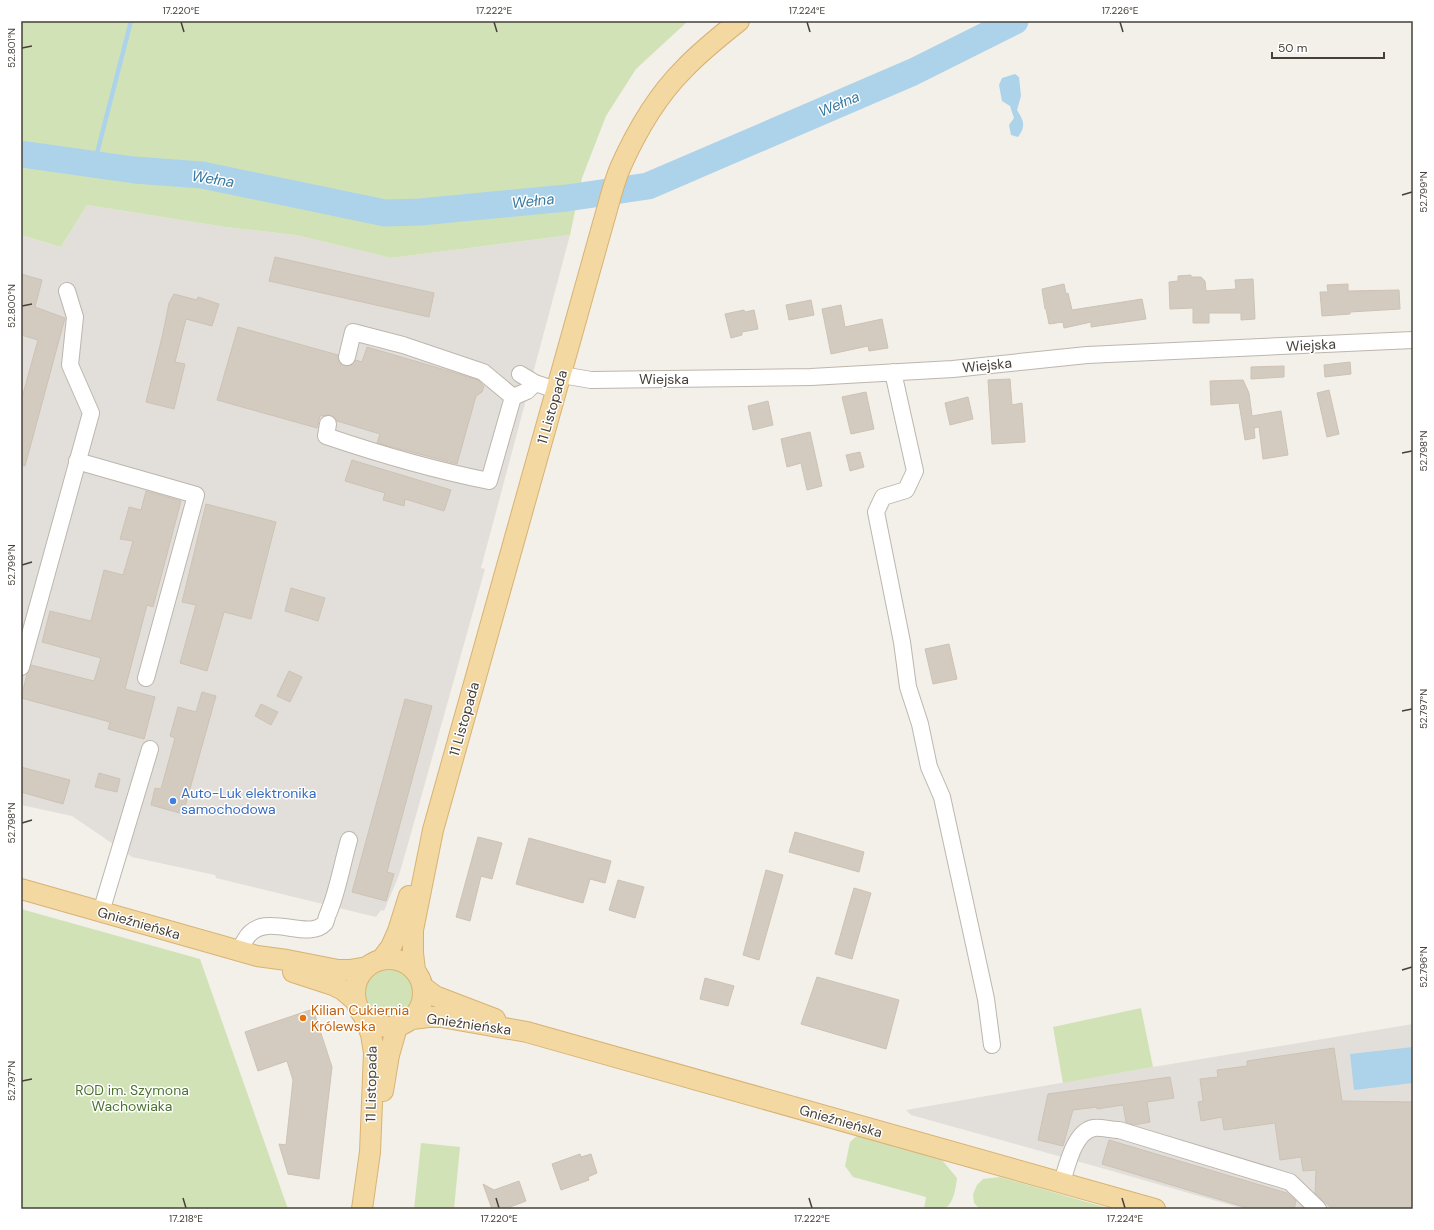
<svg xmlns="http://www.w3.org/2000/svg" width="1434" height="1230" font-family="'DM Sans',sans-serif">
  <rect width="100%" height="100%" fill="#f3efe9"/>
  <path fill="#e2dfdb" d="M87,205L225,227L296,235L391,258L570,235L481,568L485,569L406,851L399,875L384,911L381,910L376,917L216,878L215,875L132,857L72,816L21,805V235L61,247Z
    M1413,1024V1209H1244L1098,1167L911,1115L906,1110L1153,1067Z"/>
  <path fill="#d1e3b6" d="M21,21H688L636,69L606,116L582,178L570,235L391,258L296,235L225,227L87,205L61,247L21,235Z
    M21,909L200,959L288,1209H21Z
    M364 994a25 25 0 1 1 50 0a25 25 0 1 1-50 0Z
    M1141,1008L1153,1067L1063,1083L1053,1027Z
    M858,1135L942,1160L957,1178C956,1186 954,1206 943,1209C938,1210 930,1209 924,1209L926,1197L853,1177L845,1166L850,1142Z
    M421,1143L460,1147L454,1209H414Z
    M1000,1177L1111,1209H980L974,1203L973,1194L977,1185L983,1179Z"/>
  <path fill="#acd3e9" d="M1015,74L1019,77L1021,96L1017,110C1024,121 1026,126 1018,137L1011,135L1009,125L1014,118L1010,106L1002,101L999,85L1002,78Z
    M1413,1047V1083L1354,1090L1350,1054Z"/>
  <g fill="none" stroke-linecap="round" stroke-linejoin="round">
    <path stroke="#acd3e9" stroke-width="4.5" d="M94,165L131,21"/>
    <path stroke="#acd3e9" stroke-width="27" d="M21,154L134,170L202,175L385,213L420,212L567,198L648,186L913,72L1015,21"/>
  </g>
  <path fill="#d3cbc0" stroke="#cdc2b4" d="M275,257L434,293L429,317L269,281Z
    M21,274L42,280L35,307L65,318L25,466L21,465V401L38,340L21,335Z
    M1191,275V277H1201L1205,281L1206,291L1236,289L1235,280L1253,279L1255,319L1241,320V313H1209V323H1193V308L1170,309L1169,282L1178,281V276Z
    M1064,284L1066,294L1068,293L1072,310L1142,299L1146,319L1091,327V322L1064,328L1063,322L1049,324L1046,309H1045L1042,289Z
    M1348,284V291L1399,290L1400,309L1350,312V314L1322,316L1320,292H1328L1327,285Z
    M174,294L197,300L198,297L219,304L212,326L186,319L175,362L185,364L174,409L146,402L163,333L169,303Z
    M811,300L814,315L789,320L786,305Z
    M841,305L845,327L882,319L888,348L869,351L868,346L831,354L822,309Z
    M744,310L745,312L754,310L758,329L742,332V335L731,338L725,314Z
    M238,327L338,355V360L340,364L345,366H350L356,360L362,362L367,347L449,371L478,380L484,386L482,392L476,396L457,464L377,443L380,434L337,421L334,417L330,415L320,416L317,428L217,400Z
    M1350,362L1351,374L1325,377L1324,365Z
    M1284,366V377L1251,379V367Z
    M1010,379L1012,405L1022,403L1025,442L992,444L988,380Z
    M1243,380L1249,393L1252,416L1281,411L1288,455L1263,459L1259,427L1254,428L1255,438L1245,440L1239,403L1211,405L1210,381Z
    M1329,390L1339,434L1327,437L1317,393Z
    M866,392L874,429L851,434L842,397Z
    M968,397L973,419L950,425L945,403Z
    M768,401L773,425L753,430L748,406Z
    M810,432L822,486L807,490L801,463L787,467L781,439Z
    M860,452L864,467L850,471L846,455Z
    M352,460L451,490L444,511L405,499L404,506L383,500L385,493L345,481Z
    M146,491L181,501L153,607L147,605L125,689L155,697L144,739L108,729L110,722L21,698L27,674L31,665L94,681L101,658L42,642L50,611L91,621L104,570L123,575L133,541L120,539L129,507L141,510Z
    M206,504L276,522L251,619L224,612L207,671L180,663L196,605L182,602Z
    M291,588L325,598L318,621L285,611Z
    M949,644L957,679L933,684L925,649Z
    M289,671L302,677L290,702L277,696Z
    M202,692L216,696L183,814L151,805L155,788L161,789L175,738L170,736L178,707L196,712Z
    M405,699L432,706L387,872L394,874L386,901L352,892Z
    M261,704L278,712L271,725L255,716Z
    M21,767L70,780L63,804L21,792Z
    M99,773L120,779L117,792L95,787Z
    M795,832L864,852L859,872L789,852Z
    M478,837L502,843L492,879L481,876L470,921L456,917Z
    M529,838L611,861L605,883L590,879L583,903L516,884Z
    M766,870L783,875L759,960L743,955Z
    M618,880L644,887L635,918L609,910Z
    M854,888L871,893L852,959L835,954Z
    M817,977L899,1000L886,1049L801,1024Z
    M705,978L734,986L728,1006L700,999Z
    M313,1009L332,1067L319,1179L288,1174L279,1144L286,1145L293,1080L287,1061L258,1071L245,1032Z
    M1334,1048L1342,1101L1413,1102V1209H1332L1315,1193L1316,1170L1303,1171L1301,1157L1280,1160L1275,1123L1224,1130L1222,1117L1201,1121L1198,1102L1203,1101L1200,1079L1218,1077L1217,1070L1247,1066V1061Z
    M1170,1077L1174,1098L1147,1102L1150,1122L1134,1125L1126,1122L1123,1105L1097,1109V1107L1073,1110L1063,1146L1038,1140L1048,1094Z
    M1109,1140L1287,1193L1296,1201L1294,1209H1251L1102,1164Z
    M580,1154L581,1157L591,1154L597,1173L588,1177L589,1180L561,1190L552,1164Z
    M519,1181L526,1201L505,1209H492L483,1184L494,1190Z"/>
  <g fill="none" stroke-linecap="round" stroke-linejoin="round">
    <defs>
      <path id="minor" d="M893,372L915,471L906,490L883,497L876,512L902,642L908,687L920,724L929,767L942,797L986,999L992,1045
        M520,374L535,383
        M562,375L591,380L811,377L953,369L1087,355L1413,340
        M513,397L527,391L535,383L556,390
        M328,424L326,436C379,454 434,470 489,481L513,397L483,372L403,345L353,332L347,357
        M77,461L196,495L146,678
        M21,667L91,413L70,365L75,317L67,291
        M101,912L150,749
        M240,951C242,947 243,943 245,940C263,908 307,943 325,923C326,921 327,916 328,914C338,891 342,864 349,840
        M1062,1182C1067,1167 1074,1131 1094,1128C1101,1127 1111,1130 1119,1130L1290,1182L1318,1209"/>
      <path id="major" d="M21,889L257,956L287,960L338,970H350L367,967
        M355 993a34 34 0 1 1 68 0a34 34 0 1 1-68 0Z
        M381,960L391,947L398,931L409,896
        M415,970L413,953V930L433,830L604,220C609,203 613,185 620,168C636,132 656,97 684,69C701,51 720,36 739,21
        M293,972L333,985L343,990L356,1001
        M423,987L435,996L495,1019
        M412,1019L428,1017H441L527,1032L1155,1209
        M383,1091L389,1055L397,1027
        M362,1209L370,1152L374,1053L371,1034L364,1017"/>
    </defs>
    <use href="#minor" stroke="#bdb6ad" stroke-width="18"/>
    <use href="#major" stroke="#d7b373" stroke-width="22"/>
    <use href="#minor" stroke="#fff" stroke-width="16"/>
    <use href="#major" stroke="#f4d8a1" stroke-width="20"/>
  </g>
  <path fill="none" stroke="#464038" stroke-width="1.5" d="M181,22L184,32M494,22L497,32M807,22L810,32M1120,22L1123,32M22,48L32,46M1402,195L1412,192M22,306L32,304M1402,453L1412,451M22,565L32,562M1402,711L1412,709M22,823L32,820M1402,970L1412,967M22,1081L32,1079M183,1198L186,1208M496,1198L499,1208M809,1198L812,1208M1122,1198L1125,1208"/>
  <circle fill="#3f7fe0" stroke="#fff" stroke-width="1.5" cx="173" cy="801" r="4"/>
  <circle fill="#e8710a" stroke="#fff" stroke-width="1.5" cx="303" cy="1018" r="4"/>
  <g text-anchor="middle" dominant-baseline="central" stroke-width="3" stroke-linejoin="round" paint-order="stroke">
    <g font-size="14" fill="#464038" stroke="#fff">
      <text transform="translate(1311 345) rotate(-3)">Wiejska</text>
      <text transform="translate(987 365) rotate(-6)">Wiejska</text>
      <text x="664" y="379">Wiejska</text>
      <text transform="translate(552 407) rotate(-74)">11 Listopada</text>
      <text transform="translate(464 719) rotate(-74)">11 Listopada</text>
      <text transform="translate(139 923) rotate(16)">Gnieźnieńska</text>
      <text transform="translate(469 1024) rotate(8)">Gnieźnieńska</text>
      <text transform="translate(371 1084) rotate(-89)">11 Listopada</text>
      <text transform="translate(841 1121) rotate(16)">Gnieźnieńska</text>
    </g>
    <g font-size="14" fill="#366cbe" stroke="#fff" text-anchor="start">
      <text x="181" y="793">Auto-Luk elektronika<tspan x="181" dy="16">samochodowa</tspan></text>
    </g>
    <g font-size="14" fill="#c56008" stroke="#fff" text-anchor="start">
      <text x="311" y="1010">Kilian Cukiernia<tspan x="311" dy="16">Królewska</tspan></text>
    </g>
    <g font-size="14" fill="#4d7231" stroke="#fff">
      <text x="132" y="1090">ROD im. Szymona<tspan x="132" dy="16">Wachowiaka</tspan></text>
    </g>
    <g font-size="15" font-style="italic" fill="#3a7aa0" stroke="#fff">
      <text transform="translate(839 104) rotate(-23)">Wełna</text>
      <text transform="translate(213 179) rotate(9)">Wełna</text>
      <text transform="translate(533 201) rotate(-6)">Wełna</text>
    </g>
  </g>
  <rect width="1434" height="1230" fill="none" stroke="#ffffff" stroke-width="44"/>
  <path d="M1272 52v6h112v-6" fill="none" stroke="#464038" stroke-width="2"/>
  <text x="1278" y="52" font-size="12" fill="#464038" stroke="#ffffff" stroke-width="3" paint-order="stroke">50 m</text>
  <rect x="22" y="22" width="1390" height="1186" fill="none" stroke="#464038" stroke-width="1.5"/>
  <g font-size="10" text-anchor="middle" fill="#464038">
    <text x="181" y="14">17.220°E</text>
    <text x="494" y="14">17.222°E</text>
    <text x="807" y="14">17.224°E</text>
    <text x="1120" y="14">17.226°E</text>
    <text transform="translate(11 48) rotate(-90)" y="4">52.801°N</text>
    <text transform="translate(1423 192) rotate(-90)" y="4">52.799°N</text>
    <text transform="translate(11 306) rotate(-90)" y="4">52.800°N</text>
    <text transform="translate(1423 451) rotate(-90)" y="4">52.798°N</text>
    <text transform="translate(11 565) rotate(-90)" y="4">52.799°N</text>
    <text transform="translate(1423 709) rotate(-90)" y="4">52.797°N</text>
    <text transform="translate(11 823) rotate(-90)" y="4">52.798°N</text>
    <text transform="translate(1423 967) rotate(-90)" y="4">52.796°N</text>
    <text transform="translate(11 1081) rotate(-90)" y="4">52.797°N</text>
    <text x="186" y="1222">17.218°E</text>
    <text x="499" y="1222">17.220°E</text>
    <text x="812" y="1222">17.222°E</text>
    <text x="1125" y="1222">17.224°E</text>
  </g>
</svg>
